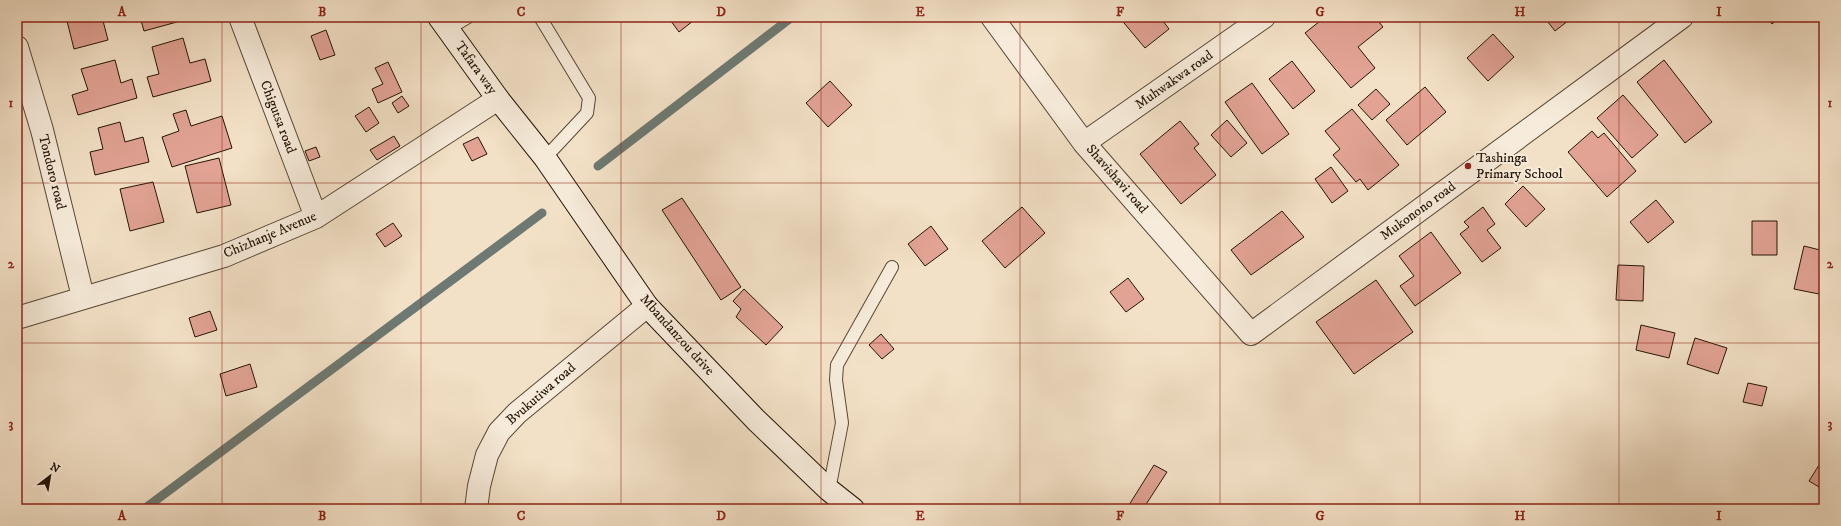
<svg xmlns="http://www.w3.org/2000/svg" width="1841" height="526" font-family="'IM FELL DW Pica',serif">
  <rect width="100%" height="100%" fill="#f3e1c7"/>
  <filter id="stains"><feTurbulence type="fractalNoise" baseFrequency=".005" numOctaves="4"/><feColorMatrix values="0 0 0 0 .2 0 0 0 0 .09 0 0 0 0 .02 0 0 0 .5 -.17"/></filter>
  <radialGradient id="worn" r=".72"><stop offset=".6" stop-color="#630" stop-opacity="0"/><stop offset="1" stop-color="#630" stop-opacity=".3"/></radialGradient>
  <g fill="none" stroke-linecap="round" stroke-linejoin="round">
    <path stroke="#6d7972" stroke-width="9" d="M598,166L792,17
      M144,509L542,213"/>
  </g>
  <path fill="#e2a395" stroke="#241405" d="M66,17H102L108,40L74,49Z
    M140,17H176L177,22L144,31Z
    M668,17H698L679,32Z
    M1119,17H1160L1169,29L1145,48Z
    M1325,17H1375L1383,27L1358,47L1375,68L1351,88L1305,33Z
    M1544,17H1573L1555,31Z
    M1766,17H1780L1772,24Z
    M326,30L335,55L320,60L311,36Z
    M1493,34L1514,57L1488,81L1467,58Z
    M183,38L190,63L205,59L211,81L153,97L147,77L159,74L152,47Z
    M115,60L121,83L132,79L137,98L78,115L72,95L88,90L81,69Z
    M1664,60L1712,122L1685,143L1637,82Z
    M1292,61L1315,91L1293,109L1269,79Z
    M388,62L402,92L378,103L372,89L383,84L375,68Z
    M830,81L852,105L828,127L806,103Z
    M1252,83L1289,134L1262,154L1225,102Z
    M1425,87L1446,112L1407,145L1386,120Z
    M1376,89L1390,104L1372,120L1358,105Z
    M1623,95L1658,135L1632,158L1597,118Z
    M402,96L409,106L398,113L392,103Z
    M369,107L379,123L366,132L355,116Z
    M1352,109L1399,165L1368,190L1360,179L1356,182L1333,155L1340,149L1325,131Z
    M186,110L191,126L222,116L232,148L172,167L162,137L179,131L173,114Z
    M1227,120L1247,143L1231,157L1211,135Z
    M1180,121L1199,144L1194,148L1216,175L1181,204L1140,154Z
    M120,122L125,142L143,137L149,162L95,175L90,152L103,149L98,128Z
    M1592,131L1598,138L1604,133L1636,171L1607,197L1568,152Z
    M394,136L400,146L377,160L370,150Z
    M478,137L487,154L472,161L463,144Z
    M316,147L320,157L309,161L305,151Z
    M219,158L231,205L197,213L185,166Z
    M1331,167L1348,191L1332,203L1315,179Z
    M153,182L164,222L130,231L120,189Z
    M1523,186L1545,209L1526,227L1505,204Z
    M682,198L741,287L721,300L662,210Z
    M1656,200L1674,222L1648,243L1630,222Z
    M1022,207L1045,233L1005,268L982,241Z
    M1483,207L1495,224L1487,230L1501,248L1482,262L1460,234L1469,227L1464,222Z
    M1282,211L1304,237L1251,275L1231,250Z
    M1752,221H1777V255H1752Z
    M393,223L402,236L385,247L376,234Z
    M931,226L948,249L925,266L908,244Z
    M1431,232L1461,273L1415,306L1400,286L1414,276L1399,256Z
    M1804,246L1824,251V295L1794,289Z
    M1618,265L1644,266L1643,301L1616,300Z
    M1128,278L1144,299L1126,312L1110,292Z
    M1376,280L1413,332L1354,374L1316,322Z
    M744,289L783,327L766,345L736,317L741,309L733,301Z
    M210,311L217,330L195,337L189,318Z
    M1641,325L1675,333L1669,358L1636,350Z
    M881,334L894,349L882,359L869,345Z
    M1695,338L1727,348L1718,374L1687,364Z
    M250,364L257,387L226,396L220,374Z
    M1748,383L1767,387L1762,406L1743,402Z
    M1154,465L1167,472L1143,509H1135L1129,505Z
    M1819,465L1824,469V490L1809,481Z"/>
  <g fill="none" stroke-linecap="round" stroke-linejoin="round">
    <defs>
      <path id="lane" d="M540,17L589,98L587,113L545,158
        M448,29L468,17
        M829,490L842,423L836,380L837,365L892,267"/>
      <path id="street" d="M240,17L316,217
        M992,17L1084,143L1251,334L1682,17
        M17,47L42,130L83,297
        M1084,143L1264,17
        M17,318L224,256L316,217L498,99
        M476,509L479,486L487,455L499,432L517,413L647,306"/>
      <path id="secondary" d="M439,17L498,99L545,158L647,306L756,420L829,490L853,509"/>
    </defs>
    <use href="#lane" stroke="#584736" stroke-width="14"/>
    <use href="#street" stroke="#584736" stroke-width="24"/>
    <use href="#secondary" stroke="#241405" stroke-width="24"/>
    <use href="#lane" stroke="#f7ecdb" stroke-width="12"/>
    <use href="#street" stroke="#f7ecdb" stroke-width="22"/>
    <use href="#secondary" stroke="#f7ecdb" stroke-width="22"/>
  </g>
  <path fill="none" stroke="#8f2418" stroke-width="1" stroke-opacity="0.55" d="M222,17V509M421,17V509M621,17V509M821,17V509M1020,17V509M1220,17V509M1420,17V509M1619,17V509M17,183H1824M17,343H1824"/>
  <circle fill="#8f2418" stroke="#f7ecdb" stroke-width="1.5" cx="1468" cy="166" r="4"/>
  <g text-anchor="middle" dominant-baseline="central" stroke-width="4" stroke-linejoin="round" paint-order="stroke">
    <g font-size="14" fill="#241405" stroke="#f7ecdb">
      <text transform="translate(476 68) rotate(54)">Tafara way</text>
      <text transform="translate(1174 80) rotate(-35)">Muhwakwa road</text>
      <text transform="translate(278 117) rotate(69)">Chigutsa road</text>
      <text transform="translate(52 172) rotate(76)">Tondoro road</text>
      <text transform="translate(1117 179) rotate(49)">Shavishavi road</text>
      <text transform="translate(1418 211) rotate(-36)">Mukonono road</text>
      <text transform="translate(270 235) rotate(-23)">Chizhanje Avenue</text>
      <text transform="translate(677 335) rotate(48)">Mbandanzou drive</text>
      <text transform="translate(541 394) rotate(-41)">Bvukutiwa road</text>
    </g>
    <g font-size="14" fill="#241405" stroke="#f7ecdb" text-anchor="start">
      <text x="1476" y="158">Tashinga<tspan x="1476" dy="16">Primary School</tspan></text>
    </g>
  </g>
  <rect width="1841" height="526" fill="none" stroke="#f3e1c7" stroke-width="44"/>
  <g transform="translate(50 476) rotate(31)" stroke="#f7ecdb" stroke-width="3" paint-order="stroke">
  <path d="M0-3L7 15L0 10L-7 15Z" fill="#241405"/>
  <text y="-6" font-size="11" font-weight="bold" text-anchor="middle" fill="#241405">N</text>
  </g>
  <rect x="22" y="22" width="1797" height="482" fill="none" stroke="#8f2418" stroke-width="1.5"/>
  <g font-size="13" text-anchor="middle" font-weight="bold" fill="#8f2418">
    <text x="122" y="16">A</text>
    <text x="322" y="16">B</text>
    <text x="521" y="16">C</text>
    <text x="721" y="16">D</text>
    <text x="920" y="16">E</text>
    <text x="1120" y="16">F</text>
    <text x="1320" y="16">G</text>
    <text x="1520" y="16">H</text>
    <text x="1719" y="16">I</text>
    <text x="11" y="107">1</text>
    <text x="1830" y="107">1</text>
    <text x="11" y="268">2</text>
    <text x="1830" y="268">2</text>
    <text x="11" y="428">3</text>
    <text x="1830" y="428">3</text>
    <text x="122" y="520">A</text>
    <text x="322" y="520">B</text>
    <text x="521" y="520">C</text>
    <text x="721" y="520">D</text>
    <text x="920" y="520">E</text>
    <text x="1120" y="520">F</text>
    <text x="1320" y="520">G</text>
    <text x="1520" y="520">H</text>
    <text x="1719" y="520">I</text>
  </g>
  <rect width="100%" height="100%" filter="url(#stains)"/>
  <rect width="100%" height="100%" fill="url(#worn)"/>
</svg>
